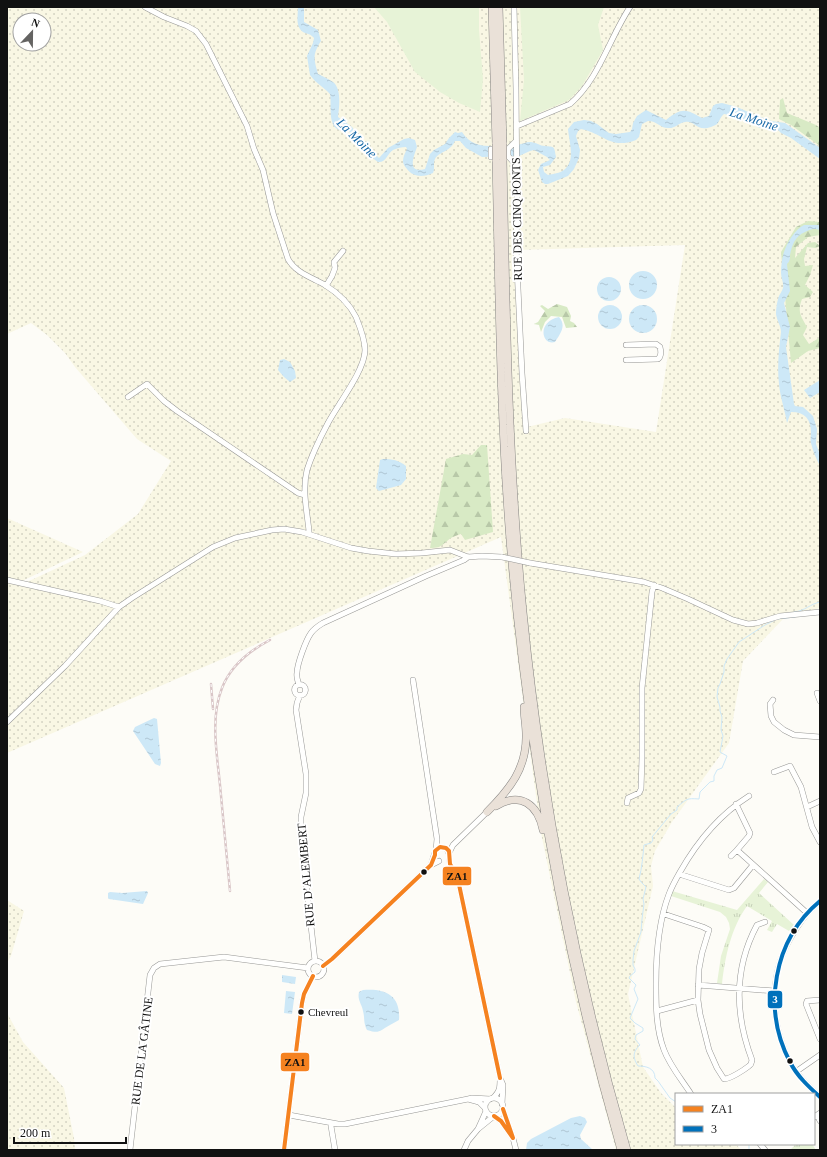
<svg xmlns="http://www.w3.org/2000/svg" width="827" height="1157" font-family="'Times New Roman',serif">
  <defs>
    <pattern id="farmland-dots" width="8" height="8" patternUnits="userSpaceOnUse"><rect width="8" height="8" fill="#f9f7e4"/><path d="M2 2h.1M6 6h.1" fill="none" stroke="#d4d3c3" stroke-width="1.8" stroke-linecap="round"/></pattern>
    <pattern id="forest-firs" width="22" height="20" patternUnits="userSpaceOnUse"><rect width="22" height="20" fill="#d8eac5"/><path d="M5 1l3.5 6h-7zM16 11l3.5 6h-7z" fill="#b8c8a8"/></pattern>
    <pattern id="park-tufts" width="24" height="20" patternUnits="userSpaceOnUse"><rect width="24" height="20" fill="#e7f3d7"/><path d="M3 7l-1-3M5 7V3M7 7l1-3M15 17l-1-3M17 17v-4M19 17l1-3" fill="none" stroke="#c5cfb8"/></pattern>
    <pattern id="water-ripples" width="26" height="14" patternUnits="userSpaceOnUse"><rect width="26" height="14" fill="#cde8f7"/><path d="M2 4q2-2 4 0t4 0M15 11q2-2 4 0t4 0" fill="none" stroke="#afc6d3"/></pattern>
  </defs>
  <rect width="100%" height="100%" fill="#fdfcf7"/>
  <path fill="url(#farmland-dots)" fill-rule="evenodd" d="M7,7H820V608L784,618L743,661L729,743L672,822L655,851L651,866L653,886L628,994L643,1067L661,1093L676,1108V1144H736L741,1150H616L576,1002L541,833L501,537L7,753V726L67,667L95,637L113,616L123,607L27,582L85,555L138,514L171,461L137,439L75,367L65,353L47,335L31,323L7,334ZM20,20H44V44H20ZM685,245L656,432L565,418L527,427L518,250Z
    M7,518L83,552L22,581L7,578Z
    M7,582L99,603L115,608L64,664L7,720Z
    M7,900L24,911L11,956L7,963Z
    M7,1013L23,1042L64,1088L74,1138L75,1150H7Z"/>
  <path fill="#e7f3d7" d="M374,7H479V30L483,79L480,112L459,103L440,92L415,72L387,22Z
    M520,7H604L598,25L603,50L582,86L569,100L520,121L524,80Z"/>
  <path fill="url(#forest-firs)" d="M783,98L787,113L816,125L820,128V146L791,125L779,119L780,100Z
    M808,221L820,222V235L808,237L796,247L795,258L808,243L815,242L820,246L816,248L807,247L804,259L805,266L813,265L810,275L805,285L813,292L810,297L802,299C797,312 801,316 807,327L803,335L809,344L819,338L820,339V348L808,351L791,363L781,252L796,227Z
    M557,304L567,307L571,316L570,321L574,323L577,327L566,328L562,317L551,316L545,322L541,332L539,325L534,324L538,322L545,311L540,306L542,305L548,309Z
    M481,445H487L493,532L465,540L461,534C458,535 454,536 451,538C442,544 443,548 430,548L446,459L463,454L472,455Z"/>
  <path fill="url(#park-tufts)" d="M764,879L768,882L759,893L794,925L789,931L777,924L772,932L767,930L772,921L747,906C731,928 725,957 722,984L717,983L721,956L730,929L729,923L726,917L720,912L671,896L672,891L737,910Z
    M796,1144H812L816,1150H790Z"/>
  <path fill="url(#water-ripples)" d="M298,7H304V22L318,30L321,41C312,55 314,59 318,74C323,76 328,79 333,82C342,89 339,108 338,117L352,127L364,143L379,158L388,148L404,139L409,138L415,140L417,147C414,156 406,174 425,169L430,154L434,150L445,144L449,138L455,132L458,133L462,132C472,148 486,146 503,146C508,146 513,146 518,145C522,144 526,142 530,142C536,142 540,146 545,146C555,147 554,146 556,157L550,165L543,167L544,172L548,175C553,174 560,173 564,170C576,161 569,142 568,129L574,122L584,120L591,121L597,124L609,133L616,134L630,132L632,129L633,123L637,116L646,110L666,120C682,107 686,109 702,118L709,116L713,106L716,104L722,103L737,107L755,115L772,121L785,123L820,148V159L791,138L781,133L773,125H769L760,128L738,117L724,114C720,117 720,121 717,124C716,125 713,126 711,127C696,132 695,120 685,122C679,123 674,129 668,128C660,128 657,121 648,121L642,124L639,137L636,140C610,150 603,133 581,129L578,131L576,136L580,150L579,158L574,169L568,176L548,184H545L542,182L538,170L541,164L550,160L547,157L534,150L530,151L519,156L482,157L466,148L460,141H455C450,152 438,152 435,159C433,163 435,168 433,173C424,177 414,178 407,169C405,167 403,164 403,161C403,157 405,153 407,149L406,147C402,147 397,148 393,150C387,154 386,163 378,162L361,150L349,131C346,131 342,131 339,130C327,125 332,104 330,94L327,91L315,81L310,75L307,56L313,43L314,38C311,34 307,34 303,32C295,26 298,16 298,7Z
    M804,225H820V230C813,228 811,229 805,232C795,236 792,245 790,255C790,259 790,261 787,264L790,291L784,303L790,327L786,347L794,404L795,406L803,407L813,416L817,429L816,444L820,455V466C816,459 813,451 811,443C810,439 811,437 811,433C811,419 805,412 791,412L787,423C785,410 780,397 779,384C777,367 779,349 781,332C781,326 777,321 776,314C776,309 777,301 779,296C780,294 782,291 783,288C784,283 781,278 781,273C781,266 782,258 784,252C787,243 795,229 804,225Z
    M629 285a14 14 0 1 1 28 0a14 14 0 1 1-28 0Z
    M597 289a12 12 0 1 1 24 0a12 12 0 1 1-24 0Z
    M598 317a12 12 0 1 1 24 0a12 12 0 1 1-24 0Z
    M629 319a14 14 0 1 1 28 0a14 14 0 1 1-28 0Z
    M559,317C567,326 560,334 555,342C541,346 537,321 559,317Z
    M284,359L290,362L295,371L296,378L290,382L284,377L278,370L280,360Z
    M820,380V392L810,398L804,390Z
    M383,459C392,459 399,460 406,466V479L401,485L379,491L376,488L380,460Z
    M154,718L157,719L161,763L160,766L155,764L133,731L135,727Z
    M147,891L148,893L143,904L109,899L108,898V893L110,892L122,893Z
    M282,975L296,977L295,984L282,982Z
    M363,990C385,988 401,995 399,1020C396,1022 393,1023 390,1025C379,1031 380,1034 367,1030C363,1022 365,1018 363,1011C362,1004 357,1000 359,992Z
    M286,991L295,992L292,1014L284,1013Z
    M580,1116L585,1118L587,1122L580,1135L581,1139L593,1150H526L527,1143L531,1139L571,1118Z"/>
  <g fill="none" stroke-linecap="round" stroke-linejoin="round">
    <path stroke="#cde8f7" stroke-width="1" d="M794,612C805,611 810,604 820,602
      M778,619L795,617
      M676,1102L670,1098L658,1081L655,1078C655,1068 646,1066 638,1066C633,1058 632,1052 640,1045L635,1039L636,1035L643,1031V1028L635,1023L630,1018L638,999L634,989L636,985L629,978L630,976L635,972V969L633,965V960L634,951L641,932L642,919L644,904L643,899L646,887L641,882L639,879C642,868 643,855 644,845L651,843L653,840L652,837L671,814L677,810V807C687,799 686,798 699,799L700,792L710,782L714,781V776L717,770L722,768L727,756L720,752L723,736L721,730L722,717L720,711V707L717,697L718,688L720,684L724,672V666L727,659L739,642L765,625L775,620
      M749,1144V1150"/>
    <defs>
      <path id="minor" d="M145,7L164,17L187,26L196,31L206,44L247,126L254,149L263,170L273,213L288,259C296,273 311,277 325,285C338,293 349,303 356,317C360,327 365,339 365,350C365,370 338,404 328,423C320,438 312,454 307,470C302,490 307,511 309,531V534
        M514,7L516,89L517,205L516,246L522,373L526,431
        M517,126L570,104C599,79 609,39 630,7
        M491,149V157
        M516,165L508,156V149L516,141
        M326,286L332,276L335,268L334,262L343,251
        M626,345L656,344L660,347C661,351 662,356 658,359L626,360
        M128,397L147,384L164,401L177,411L298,493L305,495
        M530,563L644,582L662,588L688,599L733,620L748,624L757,623L780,616L820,612
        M7,580L100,601L119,607
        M413,680L437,839L436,850
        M294.5 690a5.5 5.5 0 1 1 11 0a5.5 5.5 0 1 1-11 0Z
        M299,685C298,681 296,677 297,673C297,664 306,640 311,633C314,629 318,626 323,623L426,576L464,560L468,557
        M817,693L820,701
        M300,695L297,703L296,710L306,774V793L301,817V838L315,961
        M773,700L770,704L771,716L774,722L784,730L794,735L820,737
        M7,722L65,666L119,607L132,598L213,547L235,538L272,530L284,529L302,532L351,548L368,551L396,554L422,553L450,550L468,557L482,556L502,557
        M774,772L790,766L801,787L812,827L820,842
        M627,803L628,798L639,793L641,789L642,758V688L652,592L654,585
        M736,804L750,833L749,836L737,850L807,913
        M807,807L820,801
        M449,853L453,845L487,812
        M731,856L737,850
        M431,865L436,849L442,847L447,849L449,854L450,864L457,875L500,1078
        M679,874L729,890L734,888L753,865
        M820,901C810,909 803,918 796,929C769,969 768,1019 790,1062C797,1075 809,1087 820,1097
        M664,914L703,927L709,930L702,953L699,969L698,1000L700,1014L709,1050L717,1068L724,1079C730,1079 744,1070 749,1066C752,1064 751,1063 752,1060C735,1015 734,968 757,925L765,922
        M308 969a8 8 0 1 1 16 0a8 8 0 1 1-16 0Z
        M323,966L332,959L431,865L439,861
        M698,985L775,991
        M820,1000L807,1001L806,1004L820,1039
        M657,1011L698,1000
        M797,1071L820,1055
        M691,1094C682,1080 670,1066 664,1050C656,1029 656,1006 656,984C656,956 659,920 669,894C672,886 676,879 680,872C697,842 719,815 749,796
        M485 1107a9 9 0 1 1 18 0a9 9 0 1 1-18 0Z
        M493,1098C500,1091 500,1088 500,1078L503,1085L502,1104
        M485,1108L479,1102L468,1099L472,1098L490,1099
        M486,1111L483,1118L478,1129L494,1116
        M289,1115L338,1124H345L468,1099
        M817,1115L820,1121
        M494,1116L501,1121L513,1138L503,1109
        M814,1117L820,1113
        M331,1123V1126L335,1150
        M513,1138L516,1150
        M760,1144L765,1150
        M130,1150L150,975L154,968L160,964L224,957L308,968
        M284,1150L302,1003L304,994L313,976
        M464,1150L468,1141L478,1129"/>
      <path id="highway" d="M492,7L496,144
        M499,7L503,144
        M503,159C506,310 508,461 523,612C541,794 576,974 627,1150
        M496,160C499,290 500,422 511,552C529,754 565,955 621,1150
        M496,806C521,791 538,805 543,830
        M487,812C510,789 527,768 526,734C526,725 524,716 524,707"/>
    </defs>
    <use href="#minor" stroke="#979795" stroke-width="6"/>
    <use href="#highway" stroke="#858482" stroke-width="8"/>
    <use href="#minor" stroke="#fffffe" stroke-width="5"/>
    <use href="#highway" stroke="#eae1d8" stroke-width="7"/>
    <defs>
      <path id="rail" d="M211,684L213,709
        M230,891C227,856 223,820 220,785C217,754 210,718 222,688C231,665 249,651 270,640"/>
    </defs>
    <use href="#rail" stroke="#d9c6c7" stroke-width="2.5"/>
    <use href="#rail" stroke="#fff" stroke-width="1" stroke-dasharray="3" stroke-linecap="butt"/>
    <defs>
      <path id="minor-bridge" d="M502,557L530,563"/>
      <path id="highway-bridge" d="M496,144V160
        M503,144V159"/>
    </defs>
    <use href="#minor-bridge" stroke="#979795" stroke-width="6" stroke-linecap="butt"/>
    <use href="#highway-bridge" stroke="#858482" stroke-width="8" stroke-linecap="butt"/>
    <use href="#minor-bridge" stroke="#fffffe" stroke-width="5"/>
    <use href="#highway-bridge" stroke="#eae1d8" stroke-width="7"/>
    <defs>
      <path id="bus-1" d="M323,966L332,959L431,865L435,855V851L440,847L446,848L449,851L450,864L457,875L500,1078
        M494,1116L501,1121L513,1138L503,1109
        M284,1150L302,1003L304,994L313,976"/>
      <path id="bus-2" d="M820,901C773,940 762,1009 790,1062C797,1076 809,1087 820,1097"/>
    </defs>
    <use href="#bus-1" stroke="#fff" stroke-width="7"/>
    <use href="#bus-2" stroke="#fff" stroke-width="7"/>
    <use href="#bus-1" stroke="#f58220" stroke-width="4"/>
    <use href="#bus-2" stroke="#0071bb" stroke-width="4"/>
  </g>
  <g fill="#111" stroke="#fff" stroke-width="1.5">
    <circle cx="424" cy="872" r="3.5"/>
    <circle cx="794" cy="931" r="3.5"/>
    <circle cx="301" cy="1012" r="3.5"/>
    <circle cx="790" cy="1061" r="3.5"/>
  </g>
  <g text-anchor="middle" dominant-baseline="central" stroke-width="4" stroke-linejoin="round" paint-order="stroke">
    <g font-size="11" fill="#111" stroke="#fff" text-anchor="start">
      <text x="308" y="1012">Chevreul</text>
    </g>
    <g font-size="12" fill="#111" stroke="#fff">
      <text transform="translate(517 219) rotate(-91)">RUE DES CINQ PONTS</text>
      <text transform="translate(306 875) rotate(-95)">RUE D’ALEMBERT</text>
      <text transform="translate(142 1051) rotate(-83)">RUE DE LA GÂTINE</text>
    </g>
    <g font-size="13" font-style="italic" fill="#1768a6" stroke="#fff">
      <text transform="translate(754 119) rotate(18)">La Moine</text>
      <text transform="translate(357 138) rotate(45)">La Moine</text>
    </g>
  </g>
  <g stroke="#fff" stroke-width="1.5">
    <rect x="442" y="866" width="30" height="20" rx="4" fill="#f58220"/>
    <rect x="767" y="990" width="16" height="19" rx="4" fill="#0071bb"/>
    <rect x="280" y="1052" width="30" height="20" rx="4" fill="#f58220"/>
  </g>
  <g font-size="11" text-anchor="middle" font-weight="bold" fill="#fff">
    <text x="775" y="1003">3</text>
  </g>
  <g font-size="11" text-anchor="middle" font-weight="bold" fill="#111">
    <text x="457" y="880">ZA1</text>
    <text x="295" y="1066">ZA1</text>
  </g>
  <rect width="827" height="1157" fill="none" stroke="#111111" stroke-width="16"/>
  <rect x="675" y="1093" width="140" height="52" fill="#ffffff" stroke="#a0a0a0"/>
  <rect x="683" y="1106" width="20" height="6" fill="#f58220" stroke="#a0a0a0"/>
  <text x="711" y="1113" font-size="12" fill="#111111">ZA1</text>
  <rect x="683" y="1126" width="20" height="6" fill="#0071bb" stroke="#a0a0a0"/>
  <text x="711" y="1133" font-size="12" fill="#111111">3</text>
  <g transform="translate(32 32) rotate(22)"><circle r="19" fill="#ffffff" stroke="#a0a0a0"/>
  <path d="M0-3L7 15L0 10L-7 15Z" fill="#646362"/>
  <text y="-6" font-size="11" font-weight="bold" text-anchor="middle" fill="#111111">N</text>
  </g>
  <path d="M14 1137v6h112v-6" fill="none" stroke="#111111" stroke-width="2"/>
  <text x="20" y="1137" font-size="12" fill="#111111" stroke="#ffffff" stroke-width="3" paint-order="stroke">200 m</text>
</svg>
